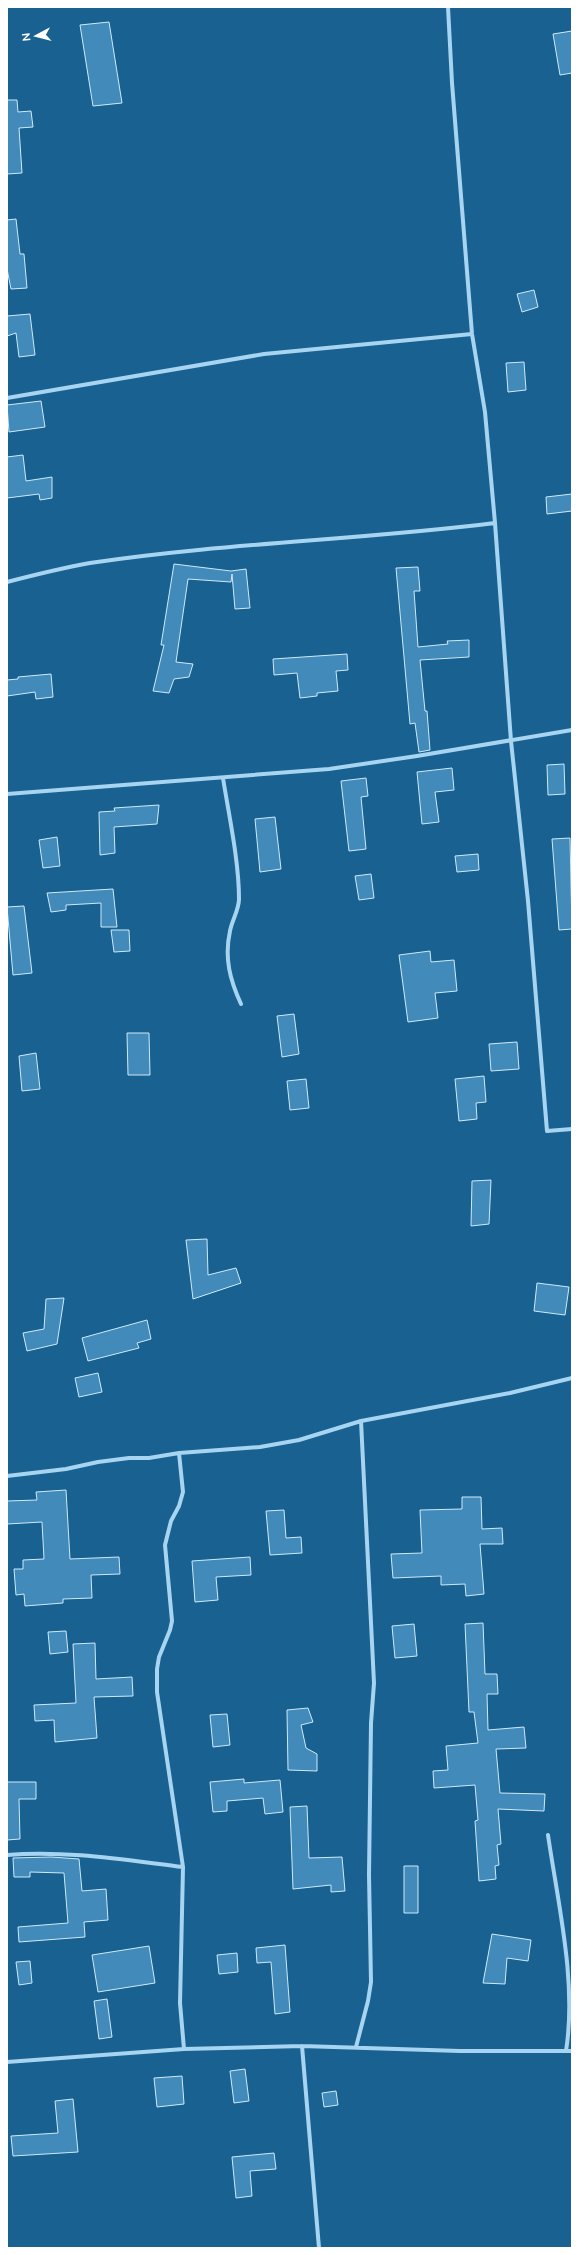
<svg xmlns="http://www.w3.org/2000/svg" width="579" height="2255" font-family="Mulish,sans-serif">
  <rect width="100%" height="100%" fill="#186191"/>
  <path fill="#418ab9" stroke="#ceeafb" d="M109,22L122,103L93,106L80,25Z
    M572,31V73L560,75L553,34Z
    M7,100H17L18,112L31,111L33,127L19,128L22,173L7,174Z
    M16,219L20,254H24L27,288L11,289L7,269V220Z
    M534,290L538,307L522,312L517,294Z
    M30,314L35,355L19,357L16,333L7,336V316Z
    M524,362L526,390L508,392L506,363Z
    M41,401L45,427L9,432L7,405Z
    M23,455L26,481L52,477V498L40,500L39,494L7,498V457Z
    M572,494V511L547,514L546,497Z
    M174,564L231,571L246,569L250,608L235,609L232,574L231,582L188,579L176,662L193,664L189,677L174,679L169,693L153,691L164,645H161Z
    M418,567L420,591H414L418,647L448,644L447,641L469,640V657L420,660L425,711H427L430,750L419,752L415,723L410,724L396,568Z
    M347,654L348,670L336,671L338,691L317,693V696L300,698L297,673L274,675L273,659Z
    M51,674L53,697L36,699L35,692L7,696V680L18,679V677Z
    M564,764L565,794L548,795L547,765Z
    M452,768L454,790L435,792L439,822L422,824L417,772Z
    M366,778L368,796L361,797L366,849L349,851L341,781Z
    M159,805L157,824L114,827L115,853L100,855L99,812L115,811L114,808Z
    M275,817L281,869L260,872L255,819Z
    M57,837L60,866L43,868L39,840Z
    M570,838L572,929L559,930L552,839Z
    M478,854L479,870L457,872L455,856Z
    M371,874L374,898L359,900L355,876Z
    M113,889L117,927H101V903L66,905V910L51,912L47,893Z
    M24,906L32,973L13,975L7,907Z
    M111,930H129L130,951L114,952Z
    M430,951L431,962L454,960L457,991L435,993L438,1018L408,1022L399,955Z
    M294,1014L299,1054L282,1057L277,1016Z
    M127,1033H149L150,1075H128Z
    M517,1042L519,1069L491,1071L489,1044Z
    M36,1053L40,1089L22,1091L19,1056Z
    M484,1076L486,1102L476,1103L477,1119L459,1121L455,1079Z
    M306,1079L309,1108L290,1110L287,1081Z
    M491,1180L489,1224L471,1226L472,1181Z
    M207,1239L208,1275L236,1268L241,1283L193,1299L186,1240Z
    M537,1283L569,1287L565,1315L534,1311Z
    M64,1298L57,1344L27,1351L23,1333L44,1329L46,1299Z
    M147,1320L151,1339L137,1343L139,1348L88,1361L82,1338Z
    M98,1373L102,1392L79,1397L75,1378Z
    M66,1490L70,1559L119,1557L120,1574L91,1575L92,1598L63,1599V1603L25,1606L24,1594L16,1595L14,1569H23V1560L44,1559L42,1522L7,1524V1501L37,1500L36,1492Z
    M462,1497H481L482,1529L502,1528L503,1544H480L484,1594L466,1596L465,1584L441,1585V1576L393,1578L391,1554L422,1553L420,1510L462,1509Z
    M284,1510L286,1538L301,1537L302,1553L270,1555L266,1511Z
    M250,1557L251,1575L216,1577L218,1600L195,1602L192,1561Z
    M483,1623L485,1674H497L498,1694H487L488,1730L524,1727L526,1748L496,1749L500,1793L545,1794L544,1811L498,1809L501,1844L497,1845L499,1865L495,1866L496,1879L479,1881L475,1821L478,1820L475,1785L434,1788L433,1771L448,1770L446,1746L478,1743L474,1712H469L465,1624Z
    M414,1624L417,1656L395,1658L392,1626Z
    M66,1631L68,1652L50,1654L48,1632Z
    M95,1643L96,1679L132,1677L133,1696L94,1697L97,1738L55,1742L54,1720L35,1721L34,1705L76,1703L73,1644Z
    M308,1708L313,1722L301,1725L306,1748L317,1754V1771L288,1770L287,1710Z
    M227,1714L230,1745L213,1747L210,1715Z
    M244,1779V1783L280,1780L283,1812L265,1814L263,1798L227,1801V1811L213,1812L210,1782Z
    M7,1782H36V1799H19L20,1839L7,1840Z
    M307,1806L309,1858L342,1857L345,1891L331,1892V1885L293,1889L290,1807Z
    M51,1857L79,1859L82,1891L106,1889L108,1920L84,1922L85,1937L19,1942L18,1927L68,1923L64,1873L30,1872V1877H14L13,1858Z
    M404,1866H418V1913H404Z
    M492,1934L531,1940L528,1961L507,1958L505,1984L483,1983Z
    M285,1945L290,2012L275,2014L271,1962L257,1963L256,1948Z
    M149,1946L155,1983L98,1992L92,1955Z
    M237,1953L238,1972L219,1974L217,1955Z
    M30,1961L32,1983L19,1985L16,1962Z
    M107,1999L112,2037L99,2039L94,2001Z
    M245,2069L249,2101L234,2103L230,2071Z
    M182,2076L184,2104L157,2107L154,2078Z
    M336,2091L338,2105L324,2107L322,2093Z
    M73,2099L78,2152L13,2156L11,2136L58,2133L55,2101Z
    M274,2153L276,2169L250,2171L252,2196L236,2198L232,2157Z"/>
  <g fill="none" stroke-linecap="round" stroke-linejoin="round">
    <path stroke="#a7d4f0" stroke-width="4" d="M448,7L452,83L472,334L485,412L495,523L511,741L528,901L547,1131L572,1129
      M7,398L264,354L472,334
      M7,582C34,575 62,568 90,563C224,543 360,540 495,523
      M223,778C229,816 239,861 239,899C239,910 232,920 230,931C224,958 230,980 241,1004
      M7,794L329,769L417,756L572,730
      M179,1453L183,1492L179,1506L171,1521L165,1545L172,1621L170,1630L159,1657L157,1669V1692L183,1867L180,2003L184,2049
      M7,1476L66,1469L98,1462L129,1458H149L179,1453L260,1447L299,1440L361,1421L510,1393L572,1378
      M548,1835C558,1904 577,1982 566,2051
      M7,1855C66,1850 125,1860 183,1867
      M302,2046L319,2248
      M356,2047L368,2001L371,1982L369,1875L371,1723L374,1683L361,1421
      M7,2062L184,2049L302,2046L460,2051H572"/>
  </g>
  <rect width="579" height="2255" fill="none" stroke="#ffffff" stroke-width="16"/>
  <g transform="translate(36 36) rotate(263)" stroke="#186191" stroke-width="3" paint-order="stroke">
  <path d="M0-3L7 15L0 10L-7 15Z" fill="#ffffff"/>
  <text y="-6" font-size="11" font-weight="bold" text-anchor="middle" fill="#ffffff">N</text>
  </g>
</svg>
